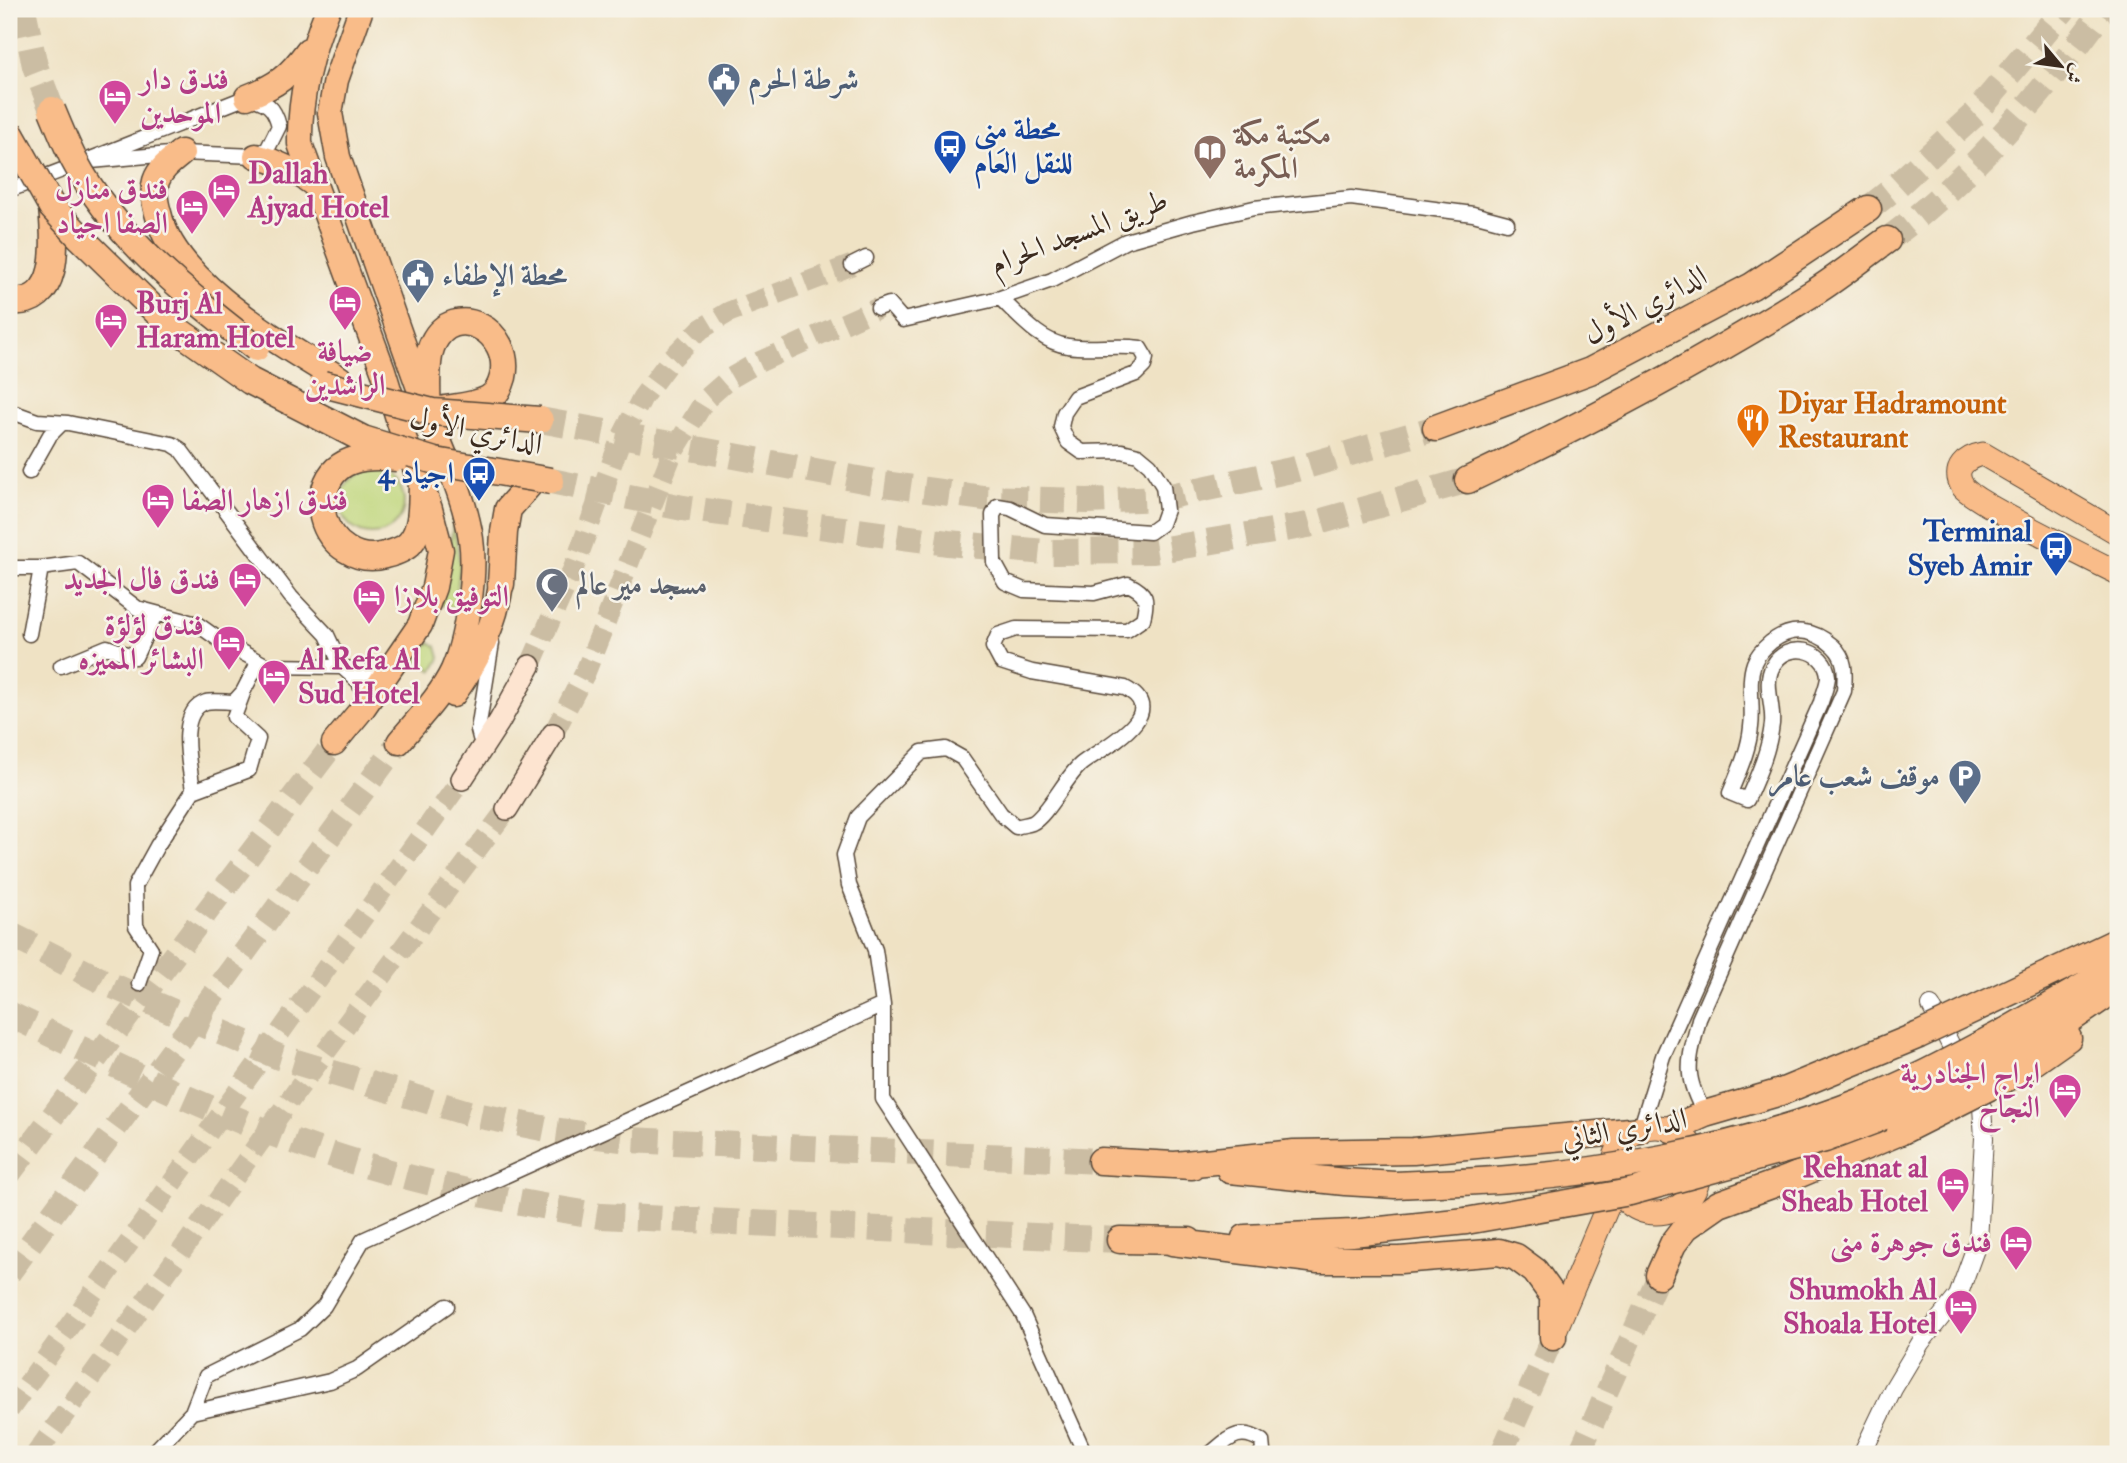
<svg xmlns="http://www.w3.org/2000/svg" width="2127" height="1463" font-family="'IM FELL Double Pica',Amiri,serif">
  <rect width="100%" height="100%" fill="#f7f3e8"/>
  <filter id="ink" filterUnits="userSpaceOnUse"><feTurbulence type="fractalNoise" baseFrequency=".0143" numOctaves="2"/><feDisplacementMap in="SourceGraphic" scale="14" xChannelSelector="R" yChannelSelector="G"/><feConvolveMatrix kernelMatrix="1 2 1 2 8 2 1 2 1" color-interpolation-filters="sRGB"/></filter>
  <filter id="wash" filterUnits="userSpaceOnUse"><feTurbulence type="fractalNoise" baseFrequency=".00686" numOctaves="4" result="noise"/><feDisplacementMap in="SourceGraphic" scale="28" xChannelSelector="R" yChannelSelector="G"/><feGaussianBlur stdDeviation="1.57" result="paint"/><feColorMatrix in="noise" values="0 0 0 0 0 0 0 0 0 0 0 0 0 0 0 0 0 1.4 0 .05"/><feComposite in="paint" operator="in"/></filter>
  <g filter="url(#wash)">
    <rect width="100%" height="100%" fill="#efe2c4"/>
    <path fill="#bfd67a" stroke="#7d804c" stroke-width="2" d="M340 502a32 32 0 1 1 64 0a32 32 0 1 1-64 0Z
      M453,519L460,565L455,607L439,605L449,563Z
      M430,642L437,647L440,658L433,671L423,664L412,661Z"/>
  </g>
  <g filter="url(#ink)">
    <g fill="none" stroke-linecap="round" stroke-linejoin="round">
      <path stroke="#cbbda3" stroke-width="21" stroke-dasharray="21 10" stroke-linecap="butt" d="M530,666L574,567L620,441L642,398L671,359L701,329L729,312L852,265
        M553,734L585,673L672,454L705,400L729,379L757,363L878,308
        M9,1410L462,779
        M36,1454L295,1093L507,809"/>
      <path stroke="#cbbda3" stroke-width="23" stroke-dasharray="23 11" stroke-linecap="butt" d="M1501,1454L1553,1337
        M1579,1454L1659,1275"/>
      <path stroke="#cbbda3" stroke-width="24" stroke-dasharray="24 12" stroke-linecap="butt" d="M9,1174L334,743
        M9,1273L399,742"/>
      <path stroke="#cbbda3" stroke-width="26" stroke-dasharray="26 13" stroke-linecap="butt" d="M23,9L35,66L52,110
        M1868,209L1892,190L1975,114L2064,9
        M1887,240C1970,180 2044,92 2104,9
        M540,420L885,484L983,498L1087,501L1161,498L1296,469L1436,428
        M551,481L683,508L948,543L1045,552L1153,551L1308,525L1468,480
        M9,934L106,983L279,1057L475,1115L552,1130L628,1140L1101,1161
        M9,1014C105,1060 200,1108 301,1144C398,1179 500,1200 601,1216L1120,1240"/>
      <defs>
        <path id="minor" d="M9,190C89,161 168,128 247,97C267,102 274,106 279,126L268,148L256,156L181,153L91,161
          M852,265L866,258
          M1000,298C1018,315 1041,343 1068,346C1092,350 1116,344 1140,348L1146,358L1144,366L1136,374L1075,397L1064,413L1061,427L1068,442L1082,452L1122,451L1138,455L1150,465L1163,486L1166,510L1161,524L1150,532L1045,525L1010,508L998,506L993,515L994,562L1005,582L1024,590L1094,593L1128,584C1147,593 1148,599 1143,619L1127,630L1016,629L998,635L993,647L1001,662L1032,672L1125,688C1175,714 1096,751 1080,765C1066,777 1046,817 1032,823C1027,825 1021,825 1016,827L1001,814L962,758L946,749L922,752L858,817L844,855L849,885L875,950L883,1005V1099L1023,1315L1085,1454
          M878,308L889,304L903,320L1000,298L1052,280L1126,241L1193,222L1254,208L1351,198L1473,214L1507,223
          M15,413L37,421L68,423L172,444L180,449L291,597L327,635L342,667L359,682L363,694V705
          M29,472L50,435L62,423
          M9,568H41L78,563L137,608L197,624L221,641L267,666L342,667L365,672L383,681
          M29,634L41,568
          M61,666L107,647L135,657L156,613
          M486,743L480,738L478,730L492,643
          M193,791L249,770L258,739L234,717L243,693
          M139,984L151,949L136,926L135,886L157,846L193,791C191,770 175,712 206,702C213,700 226,702 234,702L243,692L258,663
          M1640,1130L1663,1056L1821,702C1823,695 1828,684 1828,676C1826,648 1786,640 1773,666C1763,684 1774,704 1772,724C1769,751 1758,775 1747,800L1730,793C1739,771 1749,750 1751,727C1754,706 1747,683 1754,663C1757,655 1765,647 1771,642C1792,626 1814,629 1833,646C1847,659 1845,674 1844,691L1699,1019C1689,1062 1682,1073 1705,1114
          M192,1412L206,1376L300,1329L324,1306L363,1240L883,1005
          M152,1454L192,1412L330,1381L357,1369L447,1306
          M1210,1454C1229,1439 1238,1426 1262,1441L1263,1451L1260,1454"/>
        <path id="tertiary" d="M1862,1454L1893,1389L1921,1342L1958,1296L1978,1241L1984,1138L1982,1107L1931,1006"/>
        <path id="secondary" d="M462,779L499,722L530,666
          M507,809L553,734"/>
        <path id="primary" d="M2118,533L1983,454C1966,457 1951,469 1963,487C1972,501 2094,561 2118,573
          M1613 1170a43 43 0 1 1 86 0a43 43 0 1 1-86 0Z
          M1555,1331L1616,1186"/>
        <path id="trunk" d="M328,9C310,53 299,96 300,144L383,370L404,438L430,509L441,550L434,587L420,625L363,708L334,743
          M361,9L336,80L330,113L338,157C368,242 397,328 428,413C443,454 465,496 471,539C476,573 467,638 453,670C441,696 417,720 399,742
          M247,97C278,85 289,76 308,50
          M256,156C279,162 296,171 315,185
          M453,695C477,663 496,623 501,584"/>
        <path id="motorway" d="M181,153C171,161 160,169 156,181C153,191 155,203 158,213C174,284 280,342 339,379
          M9,301C62,307 55,241 52,207
          M428,412C427,394 425,359 433,343C454,300 513,330 503,377C501,385 496,395 488,399C475,406 455,407 441,410
          M1436,428L1590,371L1752,286L1868,209
          M1468,480C1586,424 1702,362 1813,293C1839,277 1863,257 1887,240
          M324,495C323,502 322,510 323,517C330,545 358,563 385,555C393,553 404,550 410,543C423,528 421,504 422,486
          M501,584L504,532L508,509L534,479
          M2042,977L2118,941
          M2006,1031L2093,981L2118,963
          M2014,1052L2071,1019L2118,987
          M2021,1071L2068,1038
          M1671,1129L1705,1114L1781,1092
          M1101,1161L1192,1166
          M1175,1165L1294,1153L1413,1151L1640,1130
          M1230,1170L1345,1182L1395,1185L1462,1182
          M1245,1238L1352,1233L1466,1221
          M1120,1240L1189,1241
          M1172,1242L1318,1260H1400L1499,1252L1516,1257L1535,1271L1553,1296V1337
          M1659,1275L1673,1244L1686,1227L1719,1204L1788,1179L1900,1132"/>
      </defs>
      <use href="#minor" stroke="#564637" stroke-width="17"/>
      <use href="#tertiary" stroke="#564637" stroke-width="20"/>
      <use href="#secondary" stroke="#564637" stroke-width="24"/>
      <use href="#primary" stroke="#564637" stroke-width="25"/>
      <use href="#trunk" stroke="#564637" stroke-width="27"/>
      <use href="#motorway" stroke="#564637" stroke-width="29"/>
      <use href="#minor" stroke="#fff" stroke-width="14"/>
      <use href="#tertiary" stroke="#fff" stroke-width="18"/>
      <use href="#secondary" stroke="#fde4d0" stroke-width="21"/>
      <use href="#primary" stroke="#f9bc89" stroke-width="23"/>
      <use href="#trunk" stroke="#f9bc89" stroke-width="24"/>
      <use href="#motorway" stroke="#f9bc89" stroke-width="26"/>
      <defs>
        <path id="motorway-bridge" d="M52,110C59,127 66,144 74,160C115,238 188,295 256,348
          M9,131L52,207L81,238L169,324L250,381L363,439L435,461L551,481
          M323,384L433,412L540,420
          M324,495C330,457 365,455 397,458
          M1781,1092L1919,1035L2042,977
          M1900,1132L2021,1071
          M1462,1182C1597,1176 1736,1150 1862,1101C1912,1082 1959,1056 2006,1031
          M1466,1221L1630,1192L1825,1139L1873,1121L1920,1100L2014,1052"/>
      </defs>
      <use href="#motorway-bridge" stroke="#564637" stroke-width="29" stroke-linecap="butt"/>
      <use href="#motorway-bridge" stroke="#f9bc89" stroke-width="26"/>
    </g>
  </g>
  <defs>
    <symbol id="civic-pin" viewBox="-11 -11 22 30"><path d="M0 17L-7.5 6A9.5 9.5 0 1 1 7.5 6Z" fill="#5c6f8a" stroke="#f7f3e8"/><path d="M-.6-6.5H3V-4.5H.6V-3L4-1V1h2V6H-6V1h2V-1L-.6-3ZM-1.2 2.5V6h2.4V2.5Z" fill="#fff"/></symbol>
    <symbol id="hotel-pin" viewBox="-11 -11 22 30"><path d="M0 17L-7.5 6A9.5 9.5 0 1 1 7.5 6Z" fill="#d1479c" stroke="#f7f3e8"/><path d="M-6-4.5h1.5V1H6V5H4.5V3h-9V5H-6ZM-4 0a1.8 1.8 0 1 1 3.6 0ZM.5 0V-2.5h3Q6-2.5 6 0Z" fill="#fff"/></symbol>
    <symbol id="bus-pin" viewBox="-11 -11 22 30"><path d="M0 17L-7.5 6A9.5 9.5 0 1 1 7.5 6Z" fill="#1a4fb4" stroke="#f7f3e8"/><path d="M-5-6H5V4H4V6H2V4H-2V6H-4V4H-5ZM-3.5-4V0h7V-4ZM-3.5 1.2v1.5H-2V1.2ZM2 1.2v1.5H3.5V1.2Z" fill="#fff"/></symbol>
    <symbol id="library-pin" viewBox="-11 -11 22 30"><path d="M0 17L-7.5 6A9.5 9.5 0 1 1 7.5 6Z" fill="#8d6e63" stroke="#f7f3e8"/><path d="M-6-4Q-3-5.5-.7-3.5V5Q-3 3-6 4ZM6-4Q3-5.5 .7-3.5V5Q3 3 6 4Z" fill="#fff"/></symbol>
    <symbol id="restaurant-pin" viewBox="-11 -11 22 30"><path d="M0 17L-7.5 6A9.5 9.5 0 1 1 7.5 6Z" fill="#e8710a" stroke="#f7f3e8"/><path d="M-5-6h1v4h1v-4h1v4h1v-4h1v5L-1.5 .5V6h-2V.5L-5-1ZM5-6V6H3V1.5H1.5Q1.5-4 5-6Z" fill="#fff"/></symbol>
    <symbol id="mosque-pin" viewBox="-11 -11 22 30"><path d="M0 17L-7.5 6A9.5 9.5 0 1 1 7.5 6Z" fill="#6b7280" stroke="#f7f3e8"/><path d="M3.5-4.9A6 6 0 1 0 3.5 4.9A5 5 0 1 1 3.5-4.9Z" fill="#fff"/></symbol>
    <symbol id="parking-pin" viewBox="-11 -11 22 30"><path d="M0 17L-7.5 6A9.5 9.5 0 1 1 7.5 6Z" fill="#5c6f8a" stroke="#f7f3e8"/><path d="M-3.5-5.5H1a3.5 3.5 0 0 1 0 7H-1V5.5H-3.5ZM-1-3.4V-.6H.8a1.4 1.4 0 0 0 0-2.8Z" fill="#fff"/></symbol>
  </defs>
  <g fill-rule="evenodd">
    <use href="#civic-pin" x="705" y="60" width="38" height="52"/>
    <use href="#hotel-pin" x="96" y="77" width="38" height="52"/>
    <use href="#bus-pin" x="931" y="127" width="38" height="52"/>
    <use href="#library-pin" x="1191" y="132" width="38" height="52"/>
    <use href="#hotel-pin" x="205" y="171" width="38" height="52"/>
    <use href="#hotel-pin" x="173" y="187" width="38" height="52"/>
    <use href="#civic-pin" x="399" y="256" width="38" height="52"/>
    <use href="#hotel-pin" x="326" y="283" width="38" height="52"/>
    <use href="#hotel-pin" x="92" y="301" width="38" height="52"/>
    <use href="#restaurant-pin" x="1734" y="401" width="38" height="52"/>
    <use href="#bus-pin" x="460" y="454" width="38" height="52"/>
    <use href="#hotel-pin" x="139" y="481" width="38" height="52"/>
    <use href="#bus-pin" x="2037" y="529" width="38" height="52"/>
    <use href="#hotel-pin" x="226" y="560" width="38" height="52"/>
    <use href="#mosque-pin" x="533" y="565" width="38" height="52"/>
    <use href="#hotel-pin" x="350" y="577" width="38" height="52"/>
    <use href="#hotel-pin" x="210" y="623" width="38" height="52"/>
    <use href="#hotel-pin" x="255" y="657" width="38" height="52"/>
    <use href="#parking-pin" x="1946" y="757" width="38" height="52"/>
    <use href="#hotel-pin" x="2046" y="1071" width="38" height="52"/>
    <use href="#hotel-pin" x="1934" y="1165" width="38" height="52"/>
    <use href="#hotel-pin" x="1997" y="1223" width="38" height="52"/>
    <use href="#hotel-pin" x="1942" y="1287" width="38" height="52"/>
  </g>
  <g text-anchor="middle" dominant-baseline="central" stroke-width="5" stroke-linejoin="round" paint-order="stroke">
    <g font-size="30" font-weight="bold" fill="#b23c85" stroke="#f7f3e8" text-anchor="end">
      <text x="140" y="79" text-anchor="start">فندق دار<tspan x="140" dy="34">الموحدین</tspan></text>
      <text x="248" y="173" text-anchor="start">Dallah<tspan x="248" dy="34">Ajyad Hotel</tspan></text>
      <text x="168" y="189">فندق منازل<tspan x="168" dy="34">الصفا اجیاد</tspan></text>
      <text x="136" y="303" text-anchor="start">Burj Al<tspan x="136" dy="34">Haram Hotel</tspan></text>
      <text x="345" y="351" text-anchor="middle">ضيافة<tspan x="345" dy="34">الراشدين</tspan></text>
      <text x="182" y="500" text-anchor="start">فندق ازهار الصفا</text>
      <text x="220" y="579">فندق فال الجديد</text>
      <text x="394" y="596" text-anchor="start">التوفيق بلازا</text>
      <text x="204" y="625">فندق لؤلؤة<tspan x="204" dy="34">البشائر المميزه</tspan></text>
      <text x="298" y="659" text-anchor="start">Al Refa Al<tspan x="298" dy="34">Sud Hotel</tspan></text>
      <text x="2040" y="1073">ابراج الجنادرية<tspan x="2040" dy="34">النجاح</tspan></text>
      <text x="1928" y="1167">Rehanat al<tspan x="1928" dy="34">Sheab Hotel</tspan></text>
      <text x="1992" y="1242">فندق جوهرة منى</text>
      <text x="1937" y="1289">Shumokh Al<tspan x="1937" dy="34">Shoala Hotel</tspan></text>
    </g>
    <g font-size="30" font-weight="bold" fill="#4e5e75" stroke="#f7f3e8" text-anchor="start">
      <text x="748" y="79">شرطة الحرم</text>
      <text x="442" y="275">محطة الإطفاء</text>
      <text x="1940" y="776" text-anchor="end">موقف شعب عامر</text>
    </g>
    <g font-size="30" font-weight="bold" fill="#164399" stroke="#f7f3e8" text-anchor="end">
      <text x="974" y="129" text-anchor="start">محطة مِنى<tspan x="974" dy="34">للنقل العام</tspan></text>
      <text x="454" y="473">اجياد 4</text>
      <text x="2032" y="531">Terminal<tspan x="2032" dy="34">Syeb Amir</tspan></text>
    </g>
    <g font-size="30" font-weight="bold" fill="#785e54" stroke="#f7f3e8" text-anchor="start">
      <text x="1234" y="134">مكتبة مكة<tspan x="1234" dy="34">المكرمة</tspan></text>
    </g>
    <g font-size="30" fill="#3b2a1e" stroke="#f7f3e8">
      <text transform="translate(1079 232) rotate(-21)">طريق المسجد الحرام</text>
      <text transform="translate(1645 305) rotate(-28)">الدائري الأول</text>
      <text transform="translate(476 431) rotate(12)">الدائري الأول</text>
      <text transform="translate(1624 1129) rotate(-10)">الدائري الثاني</text>
    </g>
    <g font-size="30" font-weight="bold" fill="#c56008" stroke="#f7f3e8" text-anchor="start">
      <text x="1778" y="403">Diyar Hadramount<tspan x="1778" dy="34">Restaurant</tspan></text>
    </g>
    <g font-size="30" font-weight="bold" fill="#5b616d" stroke="#f7f3e8" text-anchor="start">
      <text x="576" y="584">مسجد مير عالم</text>
    </g>
  </g>
  <rect width="2127" height="1463" fill="none" stroke="#f7f3e8" stroke-width="35"/>
  <g transform="translate(2061 66) rotate(119)" stroke="#f7f3e8" stroke-width="5" paint-order="stroke">
  <path d="M0-5L12 26L0 18L-12 26Z" fill="#3b2a1e"/>
  <text y="-10" font-size="19" font-weight="bold" text-anchor="middle" fill="#3b2a1e">ش</text>
  </g>
</svg>
